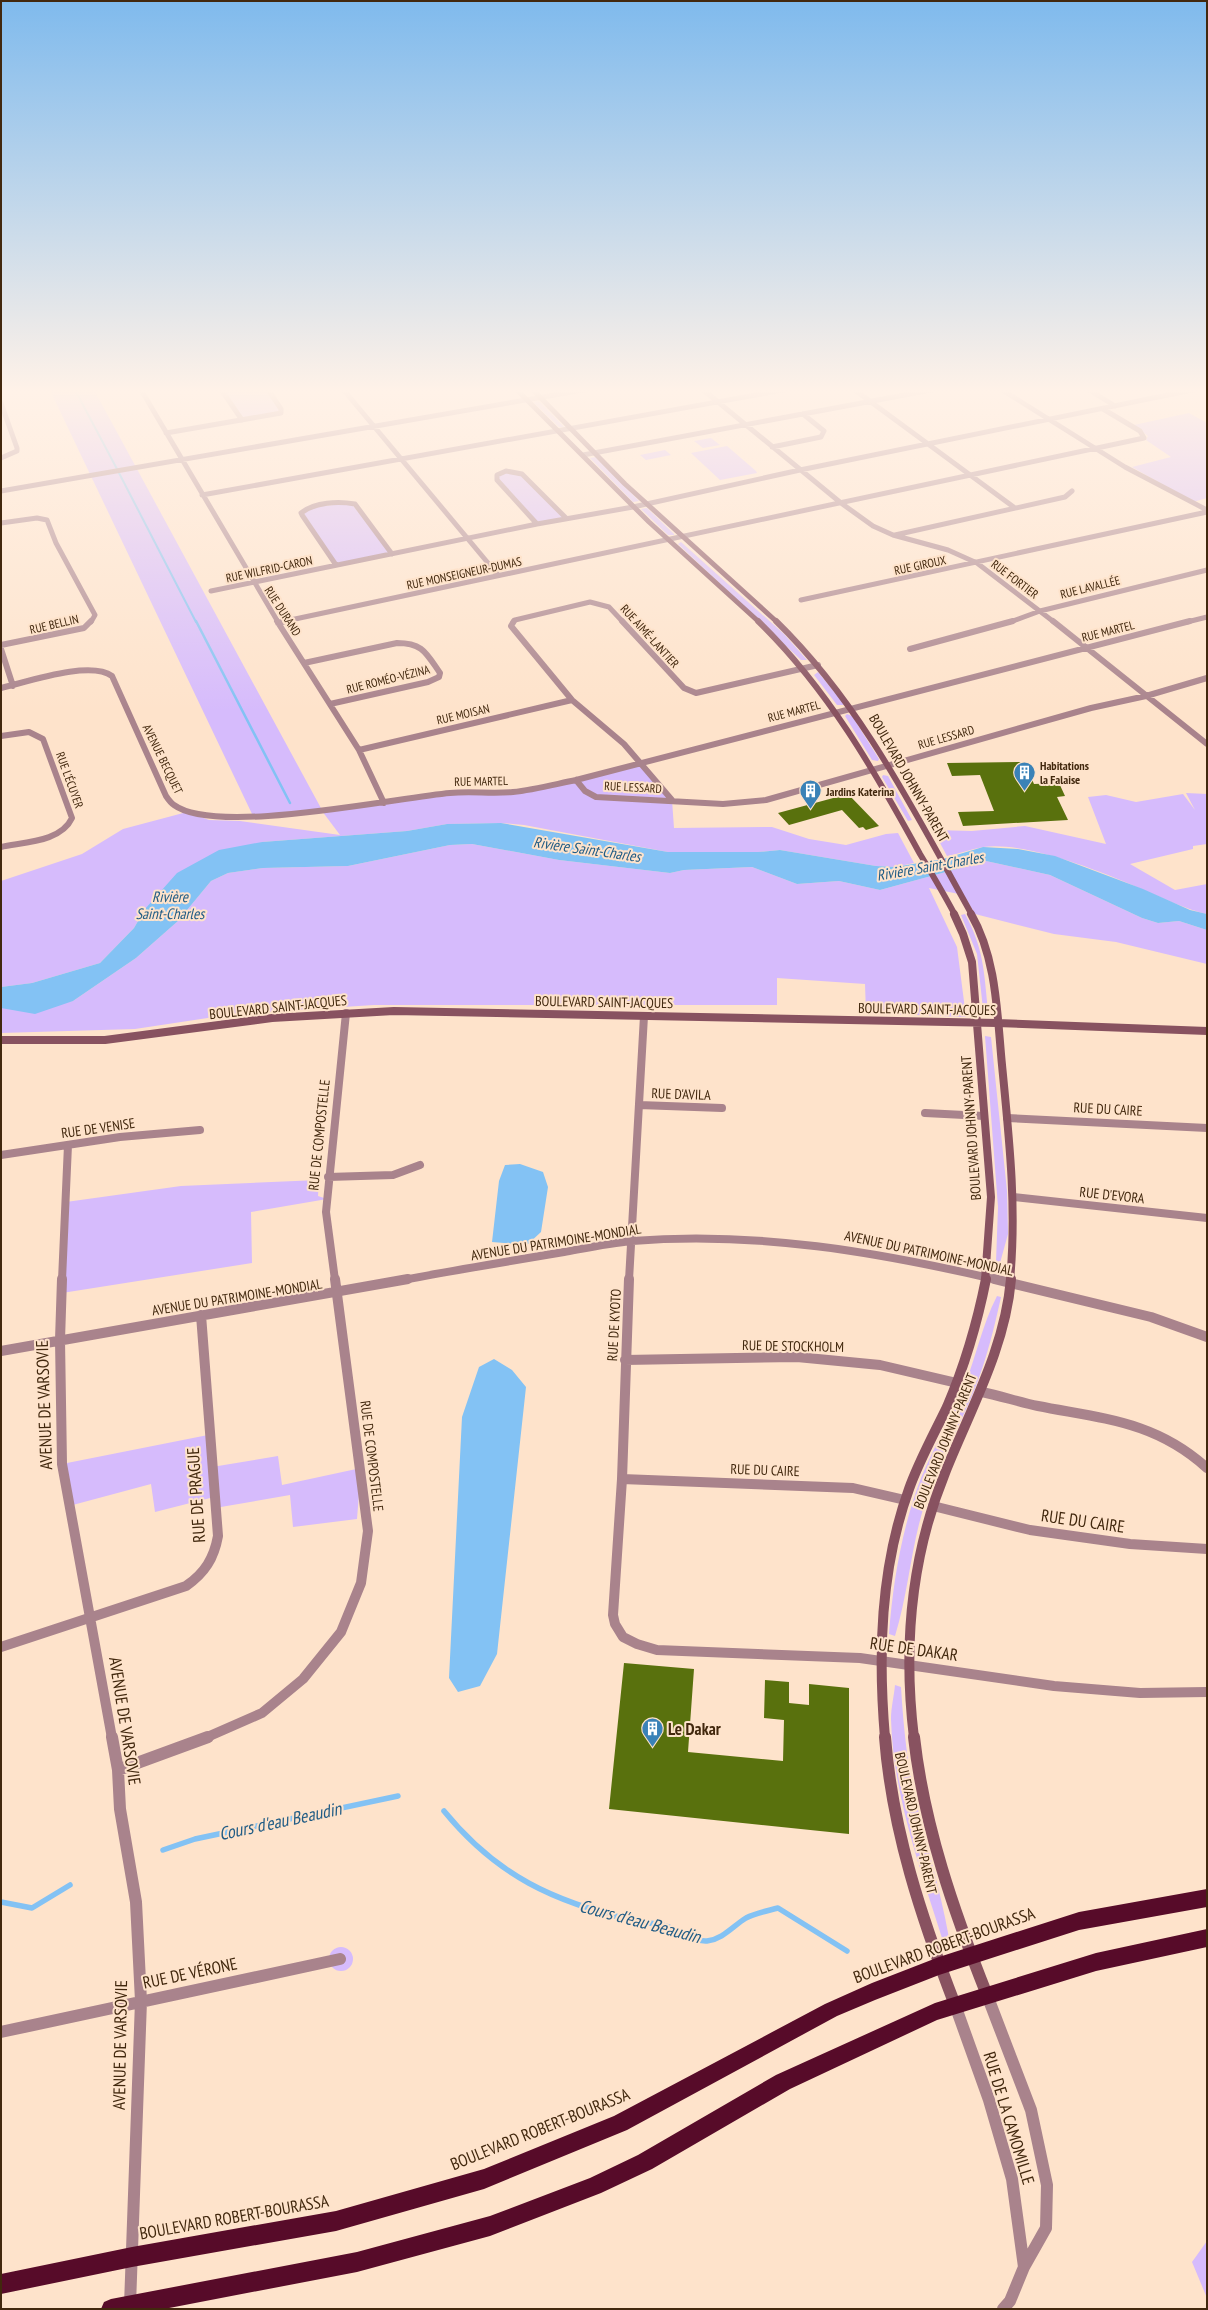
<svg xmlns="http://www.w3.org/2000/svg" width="1208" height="2310" font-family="'PT Sans Narrow',sans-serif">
  <rect width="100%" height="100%" fill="#fee3cb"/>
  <path fill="#d6bbfc" d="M49,388H93L322,810L419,796L514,792L642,763L672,800L674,828L772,827L809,839L846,845L886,834L898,833L914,863L895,867L876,866L780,850L758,852H668L524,825L501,823L447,824L407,831L262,842L145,909L134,928L100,963L32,983L1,987V881L82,854L123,829L187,812L209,820L240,821L340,835L322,811L253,816Z
    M220,388H267L282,411L242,420Z
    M536,401L540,402L564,427H559L534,403Z
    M1189,413L1207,423V498L1193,502L1132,467L1171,457L1146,440L1148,436L1134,425Z
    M711,438L720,445L703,448L694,441Z
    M727,446L756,471L757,473L720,480L691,453Z
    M665,450L671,455L646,460L640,455Z
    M596,457L639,501L633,502L590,458Z
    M518,472L566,518L537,524L497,480L499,473Z
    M351,503L392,554L336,565L302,515L306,508Z
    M647,508L674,534V535H668L641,509Z
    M681,542L784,634L807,660H801L678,544Z
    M818,672L844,704L843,705H837L814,675Z
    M847,714L852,716L879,759L878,761L872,760L845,716Z
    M883,775L888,776L912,820L908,821L882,777Z
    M1186,793L1207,794V844L1193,846V849L1130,864L1175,890L1207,884V914C1185,909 1165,899 1144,890C1103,872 1027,841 983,847C971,849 959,854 947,856L933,830L972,831L1025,826L1106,844L1088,797L1106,795L1136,802L1183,794L1195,810Z
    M472,844L559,860L670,873L684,870L752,867L797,884L839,881L880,890L986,861L1050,875L1142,918L1158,923L1179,921L1207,930V964L1116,942L1054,934L975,914L964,895L929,888L957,947L966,1017L866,1013L865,984L777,978V1005H374L234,1014L135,1029L1,1033V1008L73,1001L136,958L178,921L211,881L228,873L263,868L348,866L450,845Z
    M965,914C984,949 984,972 988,1010L983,1009L977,954L961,915Z
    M985,1036L991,1037L1007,1191L1008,1234L1000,1263L996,1262L998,1207Z
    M319,1180L318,1196L327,1199L251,1212L252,1263L62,1293L66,1202L181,1186Z
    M997,1296L1001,1297C994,1329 986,1361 974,1391C959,1428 938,1462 926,1500C911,1544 909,1591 895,1636L889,1634C893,1581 902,1528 921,1478C934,1446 951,1418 964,1387C976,1357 982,1325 997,1296Z
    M208,1435L212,1467L278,1456L282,1485L361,1468L357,1519L293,1527L290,1495L215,1508L214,1497L155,1512L151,1484L69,1506L62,1464Z
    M895,1685L901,1687C903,1719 906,1752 912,1784C923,1835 940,1886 949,1938H942C920,1868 893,1794 891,1719C891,1708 894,1696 895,1685Z
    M329 1959a12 12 0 1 1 24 0a12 12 0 1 1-24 0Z
    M1207,2241V2298L1192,2262Z"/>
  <path fill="#83c2f4" d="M501,823L668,852H758L780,850L876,866L895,867L943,859L983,847L1018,849L1055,856L1143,889L1190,910L1207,914V930L1179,921L1158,923L1142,918L1050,875L986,861L880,890L839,881L797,884L752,867L684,870L670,873L559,860L472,844L450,845L348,866L263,868L228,873L211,881L178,921L136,958L73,1001L35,1014L1,1008V987L32,983L100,963L134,928L145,909L177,873L219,850L262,842L407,831L447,824Z
    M520,1164L543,1172L548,1187L541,1232L527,1245L492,1242L499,1181L505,1165Z
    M494,1359L512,1370L526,1387L497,1654L480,1686L458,1692L449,1678L462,1417L479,1367Z"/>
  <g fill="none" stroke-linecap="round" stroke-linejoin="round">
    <path stroke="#83c2f4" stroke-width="2" d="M74,388L117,469
      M119,473L196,622"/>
    <path stroke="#83c2f4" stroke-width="2.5" d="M196,621L290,803"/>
    <path stroke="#83c2f4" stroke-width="5.5" d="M444,1811C497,1876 554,1902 635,1921C644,1923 653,1923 662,1925C678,1928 690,1942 707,1941C723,1939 733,1926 746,1918C756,1913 767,1911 778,1908L847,1951
      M163,1850L195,1839L398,1796
      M1,1902L32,1908L70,1885"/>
  </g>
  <path fill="#59710d" d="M1024,762L1034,784L1059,783L1065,796L1057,797L1068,820L963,826L958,812L994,811L980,775L952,776L947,763Z
    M848,794L879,826L866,830L863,827L859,828L842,810L789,825L778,813Z
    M624,1663L694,1669L688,1752L783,1761L784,1720L764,1718L765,1680L789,1682V1703L809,1705V1684L849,1688V1834L609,1809Z"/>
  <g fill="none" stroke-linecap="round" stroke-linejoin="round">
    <path stroke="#a9838c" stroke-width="5" d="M140,388L278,622
      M220,388L242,420
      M342,388L498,575
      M701,388L841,503L873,526L893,535L948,550L977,563L1054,622
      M852,388L1015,508
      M999,388L1125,467L1207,510
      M1086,388L1115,406
      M1,403L17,448V451L1,458
      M166,433L281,413V409L267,388
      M772,447L821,437L824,431L803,414
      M583,455L942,388
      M1,491L595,388
      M202,495L794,388
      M1,523L37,518L47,520L56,543L95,615L91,622
      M537,524L497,480V475L506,471L522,474L566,518
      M895,535L1065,497L1072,491
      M336,565L302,515L301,513C315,502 338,501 355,504L392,554
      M211,591L537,524L633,507L800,470L1202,388
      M801,600L1207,512
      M281,622L1144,438L1140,431L1103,409
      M513,622L515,620L590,602L609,607L623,622
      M1010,622L1040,611L1207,570
      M1187,622L1207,617"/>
    <path stroke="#a9838c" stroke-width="6" d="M277,621L359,750L384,803
      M514,621L511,626L572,700L624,744L672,800
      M622,621L684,688L696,693L818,665
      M1053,621L1207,744
      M278,623L286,621
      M1,645L84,628L91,621
      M1,649L13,686
      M910,649L1013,621
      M304,663L397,643C423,643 426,653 440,673L439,677L428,682L330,704
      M1,688C27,682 90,660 112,676L166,796C168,799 171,803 174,805C216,836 394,798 450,793C471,791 492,794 513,792C534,790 556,784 576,780L1190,621
      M1,736L29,732L43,739L72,818C61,842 24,842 1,847
      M359,750L572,700
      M576,780L585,791L596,797L723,804L766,800L1091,708L1146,696L1207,678"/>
    <path stroke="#a9838c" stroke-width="8" d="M639,1105L722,1108
      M925,1113L984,1116
      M1007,1118L1207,1128
      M1,1155L120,1137L200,1130
      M328,1177L393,1175L420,1165
      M1014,1197L1207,1218
      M62,1280L68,1145
      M335,1280L326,1212L346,1013
      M403,1280C456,1270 510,1261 564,1252C586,1248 610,1243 632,1241C757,1231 878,1252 998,1280
      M629,1280L644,1016"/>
    <path stroke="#a9838c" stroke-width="10" d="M62,1279L60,1340L62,1464L112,1738
      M629,1279L622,1479L613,1615L615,1624L623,1637L637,1644L657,1650L860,1658L1054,1686L1140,1693L1207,1692
      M994,1279L1151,1317L1207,1337
      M1,1351L408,1279
      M625,1360L797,1357L880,1365L957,1383
      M982,1392C1001,1396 1019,1402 1038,1406C1104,1419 1155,1421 1207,1468
      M622,1479L853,1488L905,1500
      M933,1506L1030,1530L1130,1544L1207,1549
      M1,1647L186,1586C205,1573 214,1558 218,1536L201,1315
      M205,1738L262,1713L303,1679L341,1632L361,1583L368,1531L335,1279"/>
    <path stroke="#a9838c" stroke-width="12" d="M112,1737L118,1770L120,1809L136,1902L141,2001L130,2305
      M118,1770L208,1737
      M987,1995L1031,2110L1047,2185L1046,2228L1024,2267L1010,2301L1003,2309
      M955,2005L989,2100L1012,2179L1024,2267
      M1,2032L340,1959"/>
    <path stroke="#885260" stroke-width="5" d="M515,388L649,522L759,622
      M531,388L625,484L777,622"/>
    <path stroke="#885260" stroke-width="6" d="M758,621C828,689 874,770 920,854C932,874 944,894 955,915
      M776,621C862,705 914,811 972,915"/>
    <path stroke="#885260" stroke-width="8" d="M954,914L963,934L972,962L991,1197L985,1280
      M971,914C997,959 997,1014 1002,1065C1009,1137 1017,1208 1010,1280
      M1,1040H105L272,1018L394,1011L997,1023L1207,1031"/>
    <path stroke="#885260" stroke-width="10" d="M885,1738C878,1655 880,1569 909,1489C919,1461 934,1434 947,1407C965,1365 977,1324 986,1279
      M914,1738C903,1647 910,1559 945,1473C970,1410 1005,1349 1011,1279"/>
    <path stroke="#885260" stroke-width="12" d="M885,1737C892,1830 922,1919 955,2005
      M914,1737C924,1826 954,1912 987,1995"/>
    <path fill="#570b29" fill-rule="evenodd" d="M1207,1889V1907L1079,1930L939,1975L875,2000L837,2016L627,2130L484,2189L336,2231L132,2267L1,2294V2274L132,2247L336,2211L484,2169L614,2116L825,2004L872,1983L939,1957L1079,1912Z
      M1207,1929V1947L1096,1971L937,2020L790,2089L652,2169L601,2193L490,2236L357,2272L164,2309H101L104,2302L111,2299L357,2252L490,2216L590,2178L638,2155L776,2075L935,2003L1096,1953Z"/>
  </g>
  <linearGradient id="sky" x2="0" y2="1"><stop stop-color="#7fbaed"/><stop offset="0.55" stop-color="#fff2e8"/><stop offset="1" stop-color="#fff2e8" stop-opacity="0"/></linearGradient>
  <rect width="1208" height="711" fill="url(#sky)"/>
  <defs>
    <symbol id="building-pin" viewBox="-11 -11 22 30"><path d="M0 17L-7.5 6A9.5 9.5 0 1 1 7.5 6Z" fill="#3a82b7" stroke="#fee3cb"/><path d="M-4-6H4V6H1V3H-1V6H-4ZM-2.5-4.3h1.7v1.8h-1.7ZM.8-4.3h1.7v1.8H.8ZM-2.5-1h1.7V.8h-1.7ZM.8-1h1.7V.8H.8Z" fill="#fff"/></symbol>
  </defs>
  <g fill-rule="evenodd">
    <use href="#building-pin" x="1012" y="760" width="25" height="34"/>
    <use href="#building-pin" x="798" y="778" width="25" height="34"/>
    <use href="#building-pin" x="640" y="1716" width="25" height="34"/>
  </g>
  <g text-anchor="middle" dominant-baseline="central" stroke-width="4" stroke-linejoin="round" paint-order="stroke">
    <g font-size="12" fill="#42280e" stroke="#fee3cb">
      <text transform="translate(920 565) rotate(-12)">RUE GIROUX</text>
      <text transform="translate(269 569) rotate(-12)">RUE WILFRID-CARON</text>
      <text transform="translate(464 573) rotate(-12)">RUE MONSEIGNEUR-DUMAS</text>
      <text transform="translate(1015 579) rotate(37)">RUE FORTIER</text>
      <text transform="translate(1090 587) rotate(-14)">RUE LAVALLÉE</text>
      <text transform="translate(283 611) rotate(57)">RUE DURAND</text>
      <text transform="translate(54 624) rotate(-13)">RUE BELLIN</text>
      <text transform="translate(1108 631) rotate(-14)">RUE MARTEL</text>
      <text transform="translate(650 636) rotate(48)">RUE AIMÉ-LANTIER</text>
      <text transform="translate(388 679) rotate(-14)">RUE ROMÉO-VÉZINA</text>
      <text transform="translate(794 711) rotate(-15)">RUE MARTEL</text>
      <text transform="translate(463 714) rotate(-13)">RUE MOISAN</text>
      <text transform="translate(946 737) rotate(-16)">RUE LESSARD</text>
      <text transform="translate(163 759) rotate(64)">AVENUE BECQUET</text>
      <text transform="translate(70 780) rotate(70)">RUE L'ÉCUYER</text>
      <text transform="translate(481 781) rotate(-1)">RUE MARTEL</text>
      <text transform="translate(633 787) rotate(3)">RUE LESSARD</text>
    </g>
    <g font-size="12" font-weight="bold" fill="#42280e" stroke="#fee3cb" text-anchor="start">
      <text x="1040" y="765">Habitations<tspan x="1040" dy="14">la Falaise</tspan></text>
      <text x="826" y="791">Jardins Katerina</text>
    </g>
    <g font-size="14" fill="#42280e" stroke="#fee3cb">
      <text transform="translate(909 778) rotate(60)">BOULEVARD JOHNNY-PARENT</text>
      <text transform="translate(604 1002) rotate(1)">BOULEVARD SAINT-JACQUES</text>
      <text transform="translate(278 1007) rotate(-6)">BOULEVARD SAINT-JACQUES</text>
      <text transform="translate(927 1009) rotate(1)">BOULEVARD SAINT-JACQUES</text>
      <text transform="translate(681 1094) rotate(2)">RUE D'AVILA</text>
      <text transform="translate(1108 1109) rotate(3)">RUE DU CAIRE</text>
      <text transform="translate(98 1128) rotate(-8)">RUE DE VENISE</text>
      <text transform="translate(971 1128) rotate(-94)">BOULEVARD JOHNNY-PARENT</text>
      <text transform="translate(319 1135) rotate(-84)">RUE DE COMPOSTELLE</text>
      <text transform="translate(1112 1195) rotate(6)">RUE D'EVORA</text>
      <text transform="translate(556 1242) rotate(-9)">AVENUE DU PATRIMOINE-MONDIAL</text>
      <text transform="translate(929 1253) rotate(12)">AVENUE DU PATRIMOINE-MONDIAL</text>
      <text transform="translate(237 1297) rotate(-9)">AVENUE DU PATRIMOINE-MONDIAL</text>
      <text transform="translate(614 1325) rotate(-87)">RUE DE KYOTO</text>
      <text transform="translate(793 1346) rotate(1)">RUE DE STOCKHOLM</text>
      <text transform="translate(945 1441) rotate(-68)">BOULEVARD JOHNNY-PARENT</text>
      <text transform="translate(372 1456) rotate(83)">RUE DE COMPOSTELLE</text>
      <text transform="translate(765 1470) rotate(2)">RUE DU CAIRE</text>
      <text transform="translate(916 1823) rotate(77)">BOULEVARD JOHNNY-PARENT</text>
    </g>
    <g font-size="15" font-style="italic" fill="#215c85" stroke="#fee3cb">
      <text transform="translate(587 849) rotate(8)">Rivière Saint-Charles</text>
      <text transform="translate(930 866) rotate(-10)">Rivière Saint-Charles</text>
      <text x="170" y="896">Rivière<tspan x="170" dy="17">Saint-Charles</tspan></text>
    </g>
    <g font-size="17" fill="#42280e" stroke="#fee3cb">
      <text transform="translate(44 1405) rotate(-92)">AVENUE DE VARSOVIE</text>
      <text transform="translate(196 1495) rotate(-94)">RUE DE PRAGUE</text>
      <text transform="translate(1083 1521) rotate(8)">RUE DU CAIRE</text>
      <text transform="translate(914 1649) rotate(8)">RUE DE DAKAR</text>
      <text transform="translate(125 1721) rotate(81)">AVENUE DE VARSOVIE</text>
      <text transform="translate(944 1945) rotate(-20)">BOULEVARD ROBERT-BOURASSA</text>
      <text transform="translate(190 1973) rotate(-12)">RUE DE VÉRONE</text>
      <text transform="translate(120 2045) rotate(-89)">AVENUE DE VARSOVIE</text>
      <text transform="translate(1009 2118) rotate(73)">RUE DE LA CAMOMILLE</text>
      <text transform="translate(540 2129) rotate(-22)">BOULEVARD ROBERT-BOURASSA</text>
      <text transform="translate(234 2217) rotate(-10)">BOULEVARD ROBERT-BOURASSA</text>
    </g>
    <g font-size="17" font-weight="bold" fill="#42280e" stroke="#fee3cb" text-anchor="start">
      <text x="668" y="1729">Le Dakar</text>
    </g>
    <g font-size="18" font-style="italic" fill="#215c85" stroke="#fee3cb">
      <text transform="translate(280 1821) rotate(-12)">Cours d'eau Beaudin</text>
      <text transform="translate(640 1921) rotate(15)">Cours d'eau Beaudin</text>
    </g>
  </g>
  <rect width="1208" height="2310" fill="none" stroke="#42280e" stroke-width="4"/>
</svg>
